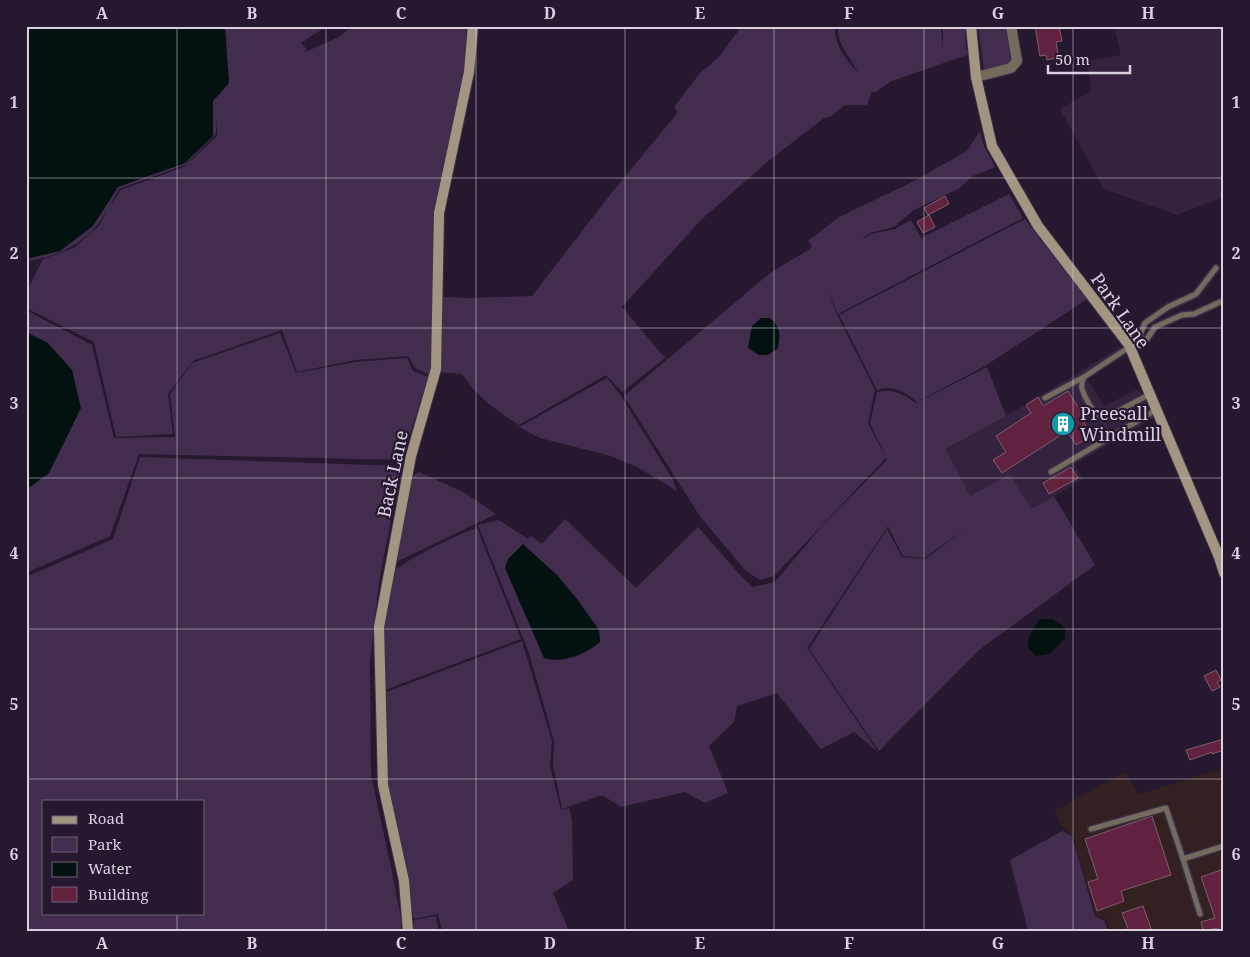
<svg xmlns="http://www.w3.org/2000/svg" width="1250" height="957" font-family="'Noto Serif',serif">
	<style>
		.commercial { fill: #332021 }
		.built { fill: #34223e }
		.green { fill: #422d4e; fill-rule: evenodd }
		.water { fill: #041111 }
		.building { fill: #61223f; stroke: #7f5e6a }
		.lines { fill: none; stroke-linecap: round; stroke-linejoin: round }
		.lane-casing { stroke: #3f3248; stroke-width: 8 }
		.street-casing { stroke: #3f3248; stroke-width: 12 }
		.secondary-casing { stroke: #3f3248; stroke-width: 12 }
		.lane { stroke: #726b5e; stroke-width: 5 }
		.street { stroke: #726b5e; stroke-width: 10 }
		.secondary { stroke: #a29682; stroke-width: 10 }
		.grid { fill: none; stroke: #d9d0e0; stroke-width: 1; stroke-opacity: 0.55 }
		.labels { text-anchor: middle; stroke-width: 4.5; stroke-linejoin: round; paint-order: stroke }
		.street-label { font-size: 18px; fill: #d9d0e0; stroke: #26182f }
		.poi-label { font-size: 18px; fill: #d9d0e0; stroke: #26182f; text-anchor: start }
		.neatline { fill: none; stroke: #d9d0e0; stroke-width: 2 }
		.grid-label { font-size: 16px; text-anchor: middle; font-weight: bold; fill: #d9d0e0 }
	</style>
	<rect width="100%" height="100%" fill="#26182f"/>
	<path class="commercial" d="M1224,768V931H1110L1107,920L1096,915L1073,836L1063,828L1054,811L1125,772L1139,794Z"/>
	<path class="built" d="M1114,26H1224V197L1177,215L1104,189L1060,109L1091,91L1087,61L1121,55Z
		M1119,346L1121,358L1087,379L1105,406L1138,389L1155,417L1075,464L1082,480L1033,508L1022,494L1010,474L970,497L946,449L1006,416L1113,352Z"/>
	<path class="green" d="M26,26H327L301,43L307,50L303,53L339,37L353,26H469L467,57L446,167L433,223L434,352L430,375L415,368L408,356L355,360L297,372L282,330L193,361L168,394L173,434L116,437L94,342L26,308V292L43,259L74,248L99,226L107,211C104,214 101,220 98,224C81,246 53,258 26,261ZM217,116V136L184,167L121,190L109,207L119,189L185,165L216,134Z
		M742,26H835C833,43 847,61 858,73C852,59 836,44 838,26H941L943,50V26H965L966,50H968L967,55L892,81L874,93L872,91L867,105H845L830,117L824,118L767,162L700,221L622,307L665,358L622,392L606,375L519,425C497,411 476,396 462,374L439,372L443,297L469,298L532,296L613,191L675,116L678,112L674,107L700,73L718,58Z
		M978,26H1006L1012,61L1005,65L984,70Z
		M980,131L984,146L995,167L973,176L958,189L914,210L894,227L870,233L860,241L871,234L895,229L911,220L921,238L1009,194L1023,218L838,314L825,284L840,321L875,390L868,423L886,458L774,576L760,580L746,571L701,518L624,396L770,273L810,249L812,246L808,241L839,217L910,183L967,151Z
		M1025,219L1087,299L985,366L917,402C904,391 895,385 877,390L839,315Z
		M26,310L92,345L114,438L175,437L170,394L192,363L280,333L296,373L355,362L407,358L413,371L428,377L402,460L139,454L110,536L26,573Z
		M987,367L1006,416L946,449L970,496L1010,474L1022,494L1033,508L1054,496L1095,565L979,650L879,751L809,649L887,529L902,557L925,559L969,527L924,558L903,556L888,526L807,648L878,752L854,732L821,749L777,693L737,706L734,722L709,746L728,793L705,803L685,792L621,807L602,795L562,809L553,765L554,741L529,653L478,525L498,520L528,539L531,536L542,544L565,519L636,588L698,527L741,576L753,587L775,582L821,527L887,460L870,423L877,392C893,388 903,394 916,403Z
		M607,378L621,396L673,480L677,491L639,468L611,456L540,438L519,427Z
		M140,457L401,466L379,582L370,661L371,775L391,867L401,918V931H26V577L113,539ZM44,801H204V913H44Z
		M419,472L465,493L496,514L394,563L411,477Z
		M477,528L521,639L385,690L381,636L390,575C402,561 458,534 477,528Z
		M522,641L552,741L550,767L561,810L569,808L572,820L573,880L553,893L569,931H442L438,914L414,919L386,775L383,693Z
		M1062,831L1072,836L1095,916L1105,921L1108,931H1028L1010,860Z
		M436,916L439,931H414V920Z"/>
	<path class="water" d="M26,26H225L229,83L213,101V136L185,163L118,187L93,226L60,251L26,259Z
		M761,318H770C781,327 780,334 778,348L768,355H759L748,348L752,326Z
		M26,332L48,343L72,370L81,408L49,473L26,490Z
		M523,544L558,576L577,599L599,630L600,642C586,654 563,664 544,658L505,568L508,559Z
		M1040,619H1052L1065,627V638L1050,654L1036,656L1028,648C1028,635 1032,629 1040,619Z"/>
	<path class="building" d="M1035,26H1059L1062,41L1056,42L1058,53L1055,54L1056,58L1047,60L1046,55L1040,56Z
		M945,196L949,204L928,215L924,208Z
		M929,215L935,227L923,233L917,222Z
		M1068,391L1087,421L1084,423L1092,435L1076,445L1067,431L1002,473L993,460L1006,452L996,436L1031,413L1026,405L1038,397L1043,406Z
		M1071,467L1078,478L1049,494L1043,483Z
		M1216,670L1221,680L1217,682L1220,687L1212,691L1204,676Z
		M1224,739V750L1212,754V752L1190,760L1186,750Z
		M1152,816L1171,875L1121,891L1124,901L1097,911L1088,882L1098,879L1085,839Z
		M1224,869V931H1219L1218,928L1203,931L1201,922L1215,918L1201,877Z
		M1143,906L1152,931H1129L1122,913Z"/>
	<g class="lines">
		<g class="lane-casing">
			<path id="lane" d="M1137,342L1147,339L1155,327L1182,315L1194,314L1220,302
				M1150,394L1115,413L1101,418C1093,413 1085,398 1082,389C1081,385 1082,381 1084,377L1137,342L1145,323L1168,307L1196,294L1216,268
				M1045,398L1084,377
				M1051,472L1156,410
				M1091,829L1166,808L1183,859
				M1200,914L1183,859L1224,846"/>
		</g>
		<g class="street-casing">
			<path id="street" d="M976,77L1011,68L1017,61L1011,26"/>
		</g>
		<g class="secondary-casing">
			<path id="secondary" d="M971,26L976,77L992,146L1038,226L1129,345L1219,557L1224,573
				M408,931L404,881L383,785L379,627L411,456L436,369L439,213L469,72L473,26"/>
		</g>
		<use href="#lane" class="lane"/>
		<use href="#street" class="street"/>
		<use href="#secondary" class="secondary"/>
	</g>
	<path class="grid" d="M177,26V801M326,26V931M476,26V931M625,26V931M774,26V931M924,26V931M1073,26V931M26,178H1224M26,328H1224M26,478H1224M26,629H1224M26,779H1224M177,913V931"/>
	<defs>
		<g id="building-disc" transform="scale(1.25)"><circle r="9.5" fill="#0f9aa8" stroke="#26182f"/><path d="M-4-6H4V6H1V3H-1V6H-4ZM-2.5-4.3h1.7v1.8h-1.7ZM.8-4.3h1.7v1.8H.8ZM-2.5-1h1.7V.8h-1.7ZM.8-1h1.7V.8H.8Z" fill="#fff"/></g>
	</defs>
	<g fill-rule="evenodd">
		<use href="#building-disc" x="1063" y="424"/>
	</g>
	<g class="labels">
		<g class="street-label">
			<text transform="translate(1120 311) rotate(55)" y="6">Park Lane</text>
			<text transform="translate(393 474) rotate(-78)" y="6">Back Lane</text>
		</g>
		<g class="poi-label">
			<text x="1080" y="420">Preesall<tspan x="1080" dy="21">Windmill</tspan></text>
		</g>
	</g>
	<rect width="1250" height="957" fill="none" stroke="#26182f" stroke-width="55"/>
	<rect x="42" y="800" width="162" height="115" fill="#26182f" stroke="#6e6276"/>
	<rect x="52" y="816" width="25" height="8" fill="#a29682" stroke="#6e6276"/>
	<text x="88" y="824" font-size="15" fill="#d9d0e0">Road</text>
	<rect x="52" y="837" width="25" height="15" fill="#422d4e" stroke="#6e6276"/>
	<text x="88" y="850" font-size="15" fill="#d9d0e0">Park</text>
	<rect x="52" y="862" width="25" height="15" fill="#041111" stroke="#6e6276"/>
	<text x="88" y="874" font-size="15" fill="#d9d0e0">Water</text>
	<rect x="52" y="887" width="25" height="15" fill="#61223f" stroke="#6e6276"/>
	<text x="88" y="900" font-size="15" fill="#d9d0e0">Building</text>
	<path d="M1048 65v8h82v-8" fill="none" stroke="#d9d0e0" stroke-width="2.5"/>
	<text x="1055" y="65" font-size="15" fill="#d9d0e0" stroke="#26182f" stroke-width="4" paint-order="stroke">50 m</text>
	<rect x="28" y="28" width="1194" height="902" class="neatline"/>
	<g class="grid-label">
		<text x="102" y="19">A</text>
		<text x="252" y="19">B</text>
		<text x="401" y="19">C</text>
		<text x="550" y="19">D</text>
		<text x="700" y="19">E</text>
		<text x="849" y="19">F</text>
		<text x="998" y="19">G</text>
		<text x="1148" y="19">H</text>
		<text x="14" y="108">1</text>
		<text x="1236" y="108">1</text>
		<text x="14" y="259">2</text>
		<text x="1236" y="259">2</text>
		<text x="14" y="409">3</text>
		<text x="1236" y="409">3</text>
		<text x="14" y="559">4</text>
		<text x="1236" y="559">4</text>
		<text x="14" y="710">5</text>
		<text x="1236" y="710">5</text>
		<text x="14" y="860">6</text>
		<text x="1236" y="860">6</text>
		<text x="102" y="949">A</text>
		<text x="252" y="949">B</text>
		<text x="401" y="949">C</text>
		<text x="550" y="949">D</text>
		<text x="700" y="949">E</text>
		<text x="849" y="949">F</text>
		<text x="998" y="949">G</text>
		<text x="1148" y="949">H</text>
	</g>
</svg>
